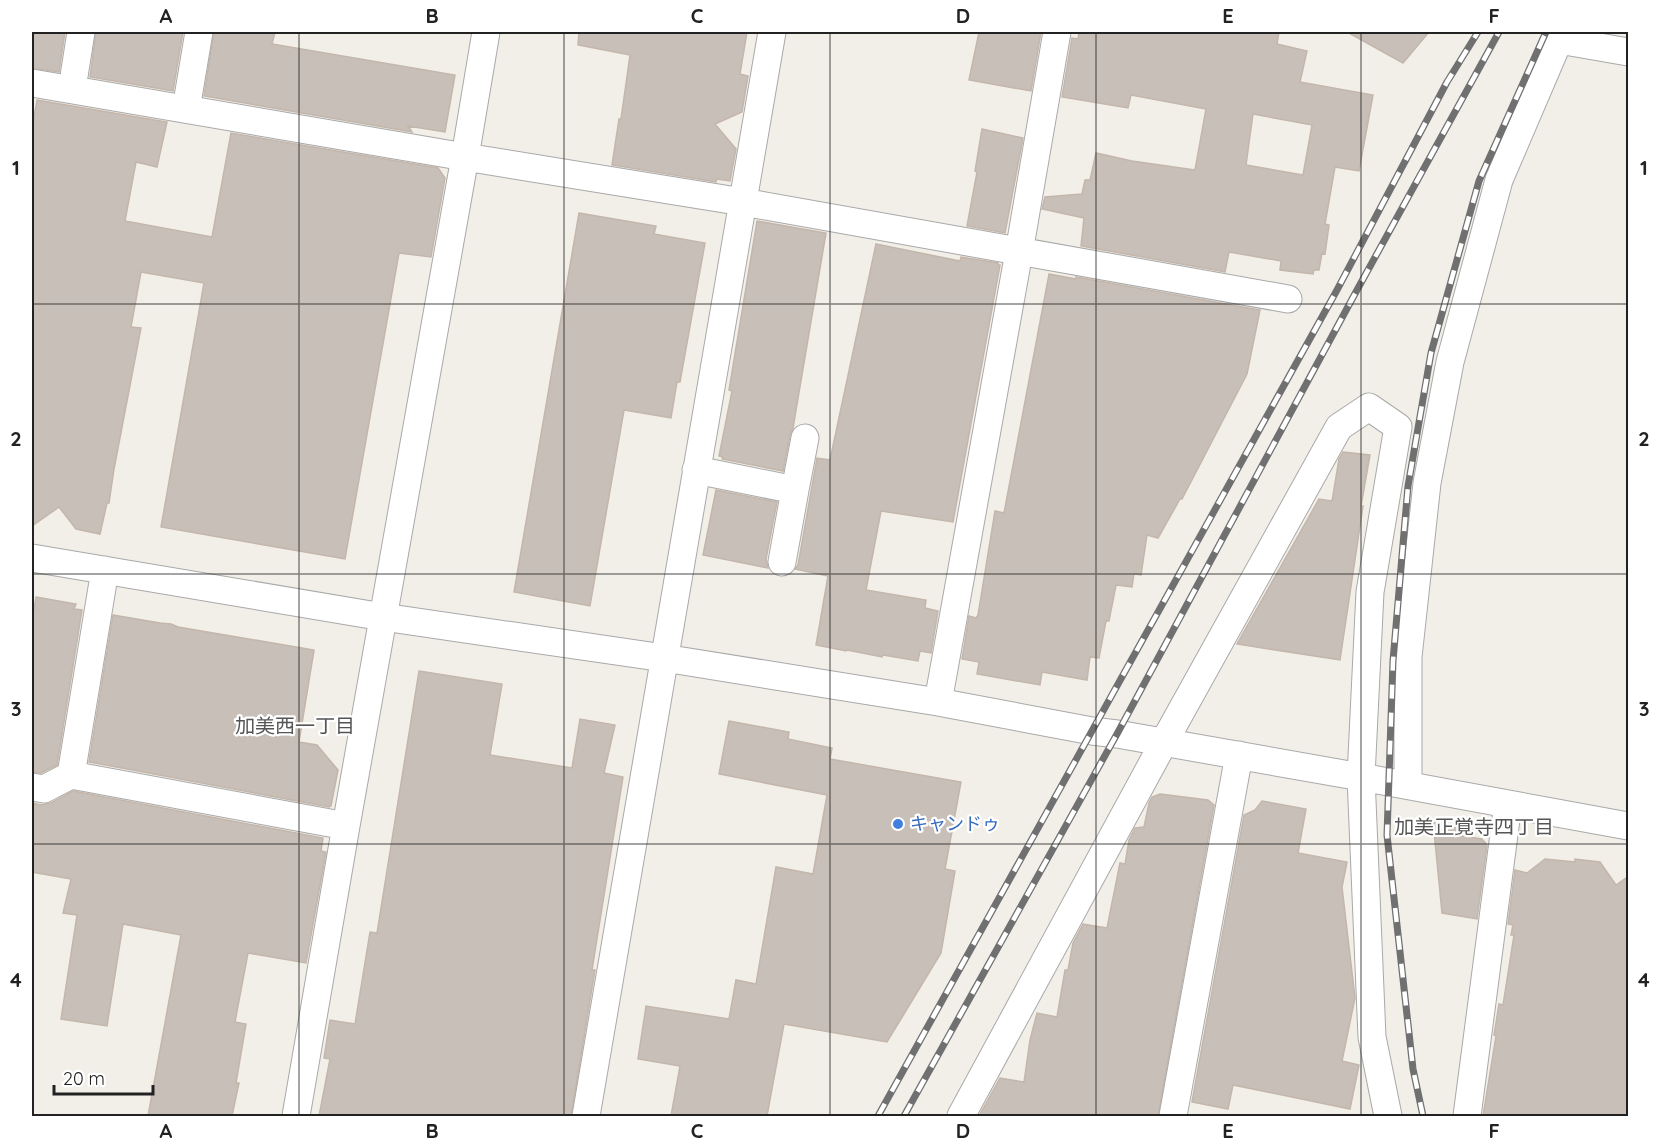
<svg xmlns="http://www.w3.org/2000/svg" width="1660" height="1148" font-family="Quicksand,'Noto Sans JP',sans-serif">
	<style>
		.building { fill: #c7bfb8; stroke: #c4b6ab; stroke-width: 1.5; fill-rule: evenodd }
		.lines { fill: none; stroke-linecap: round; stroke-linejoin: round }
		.street-casing { stroke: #a9a9a9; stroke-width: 29 }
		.street { stroke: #fff; stroke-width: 27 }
		.rail-casing { stroke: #707070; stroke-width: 7 }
		.rail { stroke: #fff; stroke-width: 4.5; stroke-dasharray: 14; stroke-linecap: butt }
		.grid { fill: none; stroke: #222; stroke-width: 1.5; stroke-opacity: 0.55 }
		.shop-dot { fill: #3f7fe0; stroke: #fff; stroke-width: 2 }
		.labels { text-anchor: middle; stroke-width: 4.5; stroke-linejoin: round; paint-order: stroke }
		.shop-label { font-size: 18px; fill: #366cbe; stroke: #fff; text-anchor: start }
		.neighbourhood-label { font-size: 20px; fill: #555; stroke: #fff }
		.neatline { fill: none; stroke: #222; stroke-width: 2 }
		.grid-label { font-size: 20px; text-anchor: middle; font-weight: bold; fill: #222 }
	</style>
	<rect width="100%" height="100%" fill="#f2efe9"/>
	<path class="building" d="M32,32H65L59,72L32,68Z
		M96,32H183L173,91L90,77Z
		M214,32H275L272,44L455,75L445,132L408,126L412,132L204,96Z
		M579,32H747L740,74L748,76L742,112L715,124L736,149L730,181L717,179L716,182L612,165L619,119H621L630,55L578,45Z
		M979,32H1041L1031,91L969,80Z
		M1079,32H1279L1277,44L1307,51L1300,82L1373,95L1359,171L1335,167L1325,224L1329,225L1325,254L1322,253L1319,270H1314L1313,274L1280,270L1281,261L1229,252L1225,272L1081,246L1084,218L1042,209L1045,197L1082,194L1085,180H1090L1096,153L1132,161L1195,170L1206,109L1131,95L1128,108L1062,97L1072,38L1078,39ZM1253,114L1312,125L1303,175L1246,165Z
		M1347,32H1429L1403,63Z
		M37,100L167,122L157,167L136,162L125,221L212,237L231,133L438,168L445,178L431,257L399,253L345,559L161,527L204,283L141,272L131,327L141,328L114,469L109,503H107L100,534L76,529L59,507L32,526V128Z
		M982,129L1023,138L1005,233L967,226L977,172L975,171Z
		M579,213L656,226L654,234L705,243L680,382H677L671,418L624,410L590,606L514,592Z
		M757,221L826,233L793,428L790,435L783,471L722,459L723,457L719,456L732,391L729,390Z
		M876,244L960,261L961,257L998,263V265H1000L953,522L881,511L866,590L926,600L925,608L938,611L931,653L920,651L918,661L883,655L882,657L847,650L846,651L816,645L828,576L795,569L798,565L817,458L830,460Z
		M1049,274L1076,279V277L1260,310L1247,374L1182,499H1180L1158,538L1147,535L1141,575L1134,574L1132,587L1116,585L1109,621H1106L1099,658L1090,657L1087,680L1042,672L1040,685L977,674L979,662L962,659L969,616L976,618L978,615L995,511L1004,513Z
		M1343,452L1370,455L1361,506H1363L1340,660L1237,644L1319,499L1332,501L1339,459Z
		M716,490L777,502L766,559L768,568L703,555Z
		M36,597L76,604L74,609L82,610L57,765L41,773L32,772V622Z
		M113,615L160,623L171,624L178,627L314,650L299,742L317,745L338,770L331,806L329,807L89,762Z
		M419,671L502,684L490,755L572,768L580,719L615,725L604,773L623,777L592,970H595L571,1116H319L330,1059L324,1058L330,1020L355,1024L370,932L377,933Z
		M729,721L789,732L788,739L832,748L830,759L961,782L945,869L955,871L941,953L887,1042L784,1024L767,1116H671L680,1066L638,1059L646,1006L729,1019L736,980L756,984L776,867L813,874L827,795L719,774Z
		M73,791L323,838L321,851L326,852L306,963L248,953L235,1022L246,1024L236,1083H239L232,1116H148L181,935L123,924L107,1026L61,1019L77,915L63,913L71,879L32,872V803L41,805L51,803Z
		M1160,794L1208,800L1214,805L1158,1116H979L1000,1078L1024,1082L1030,1040L1037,1013L1057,1017L1065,970H1068L1073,943L1083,924L1107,928L1120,863L1125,864L1129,840L1135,828L1144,827L1149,803L1152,797Z
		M1262,801L1306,809L1298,853L1347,862L1342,887L1355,998L1342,1061L1359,1065L1350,1109L1233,1085L1228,1109L1192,1102L1244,815L1255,810Z
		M1433,821L1463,827L1462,836L1482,839L1487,845L1477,919L1442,913Z
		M1545,859L1575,862V859L1600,862L1616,885L1629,876V1116H1483L1496,1036L1494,1035L1499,1004L1503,1005L1514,935H1511L1513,925L1508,924L1515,870L1527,873Z"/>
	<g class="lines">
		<g class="street-casing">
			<path id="street" d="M32,83L465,157L743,202L1288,299
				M72,89L81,32
				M186,109L199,32
				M696,470L795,490L782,562
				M795,490L805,438
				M32,558L383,617L664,658L938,702L1092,731L1117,734L1361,777L1628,826
				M938,702L1019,252L1057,32
				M71,775L105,570
				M1408,785V657L1427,483L1450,362L1499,180L1559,40L1628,52
				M32,787L44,789L71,775L346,826
				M296,1116L346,826L465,157L486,32
				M586,1116L772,32
				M961,1116L1164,742L1339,427L1369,407L1398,427L1370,592L1361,777L1372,1037L1388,1116
				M1173,1116L1239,755
				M1467,1116L1508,804"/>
		</g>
		<use href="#street" class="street"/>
		<g class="rail-casing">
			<path id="rail" d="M878,1116L1337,290L1447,82L1478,32
				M904,1116L1117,734L1357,290L1499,32
				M1423,1116L1413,1069L1387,835L1393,661L1408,486L1431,353L1479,181L1546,32"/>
		</g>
		<use href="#rail" class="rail"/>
	</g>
	<path class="grid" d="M299,32V1116M564,32V1116M830,32V1116M1096,32V1116M1361,32V1116M32,304H1628M32,574H1628M32,844H1628"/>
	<circle class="shop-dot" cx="898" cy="824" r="6"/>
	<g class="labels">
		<g class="shop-label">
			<text x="910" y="830">キャンドゥ</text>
		</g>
		<g class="neighbourhood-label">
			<text x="295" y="733">加美西一丁目</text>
			<text x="1474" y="834">加美正覚寺四丁目</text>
		</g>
	</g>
	<rect width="1660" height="1148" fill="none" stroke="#ffffff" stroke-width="66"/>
	<path d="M54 1085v9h99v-9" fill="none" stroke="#222222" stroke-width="3"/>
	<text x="63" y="1085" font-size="18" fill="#222222" stroke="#ffffff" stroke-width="4.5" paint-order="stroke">20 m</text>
	<rect x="33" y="33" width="1594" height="1082" class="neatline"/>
	<g class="grid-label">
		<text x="166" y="23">A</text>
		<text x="432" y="23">B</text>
		<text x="697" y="23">C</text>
		<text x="963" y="23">D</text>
		<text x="1228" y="23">E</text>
		<text x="1494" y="23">F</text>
		<text x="16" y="175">1</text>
		<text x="1644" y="175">1</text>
		<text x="16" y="446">2</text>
		<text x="1644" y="446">2</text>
		<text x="16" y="716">3</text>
		<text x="1644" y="716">3</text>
		<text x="16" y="987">4</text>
		<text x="1644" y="987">4</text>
		<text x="166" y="1138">A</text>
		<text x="432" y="1138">B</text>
		<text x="697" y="1138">C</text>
		<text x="963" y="1138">D</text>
		<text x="1228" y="1138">E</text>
		<text x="1494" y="1138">F</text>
	</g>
</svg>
